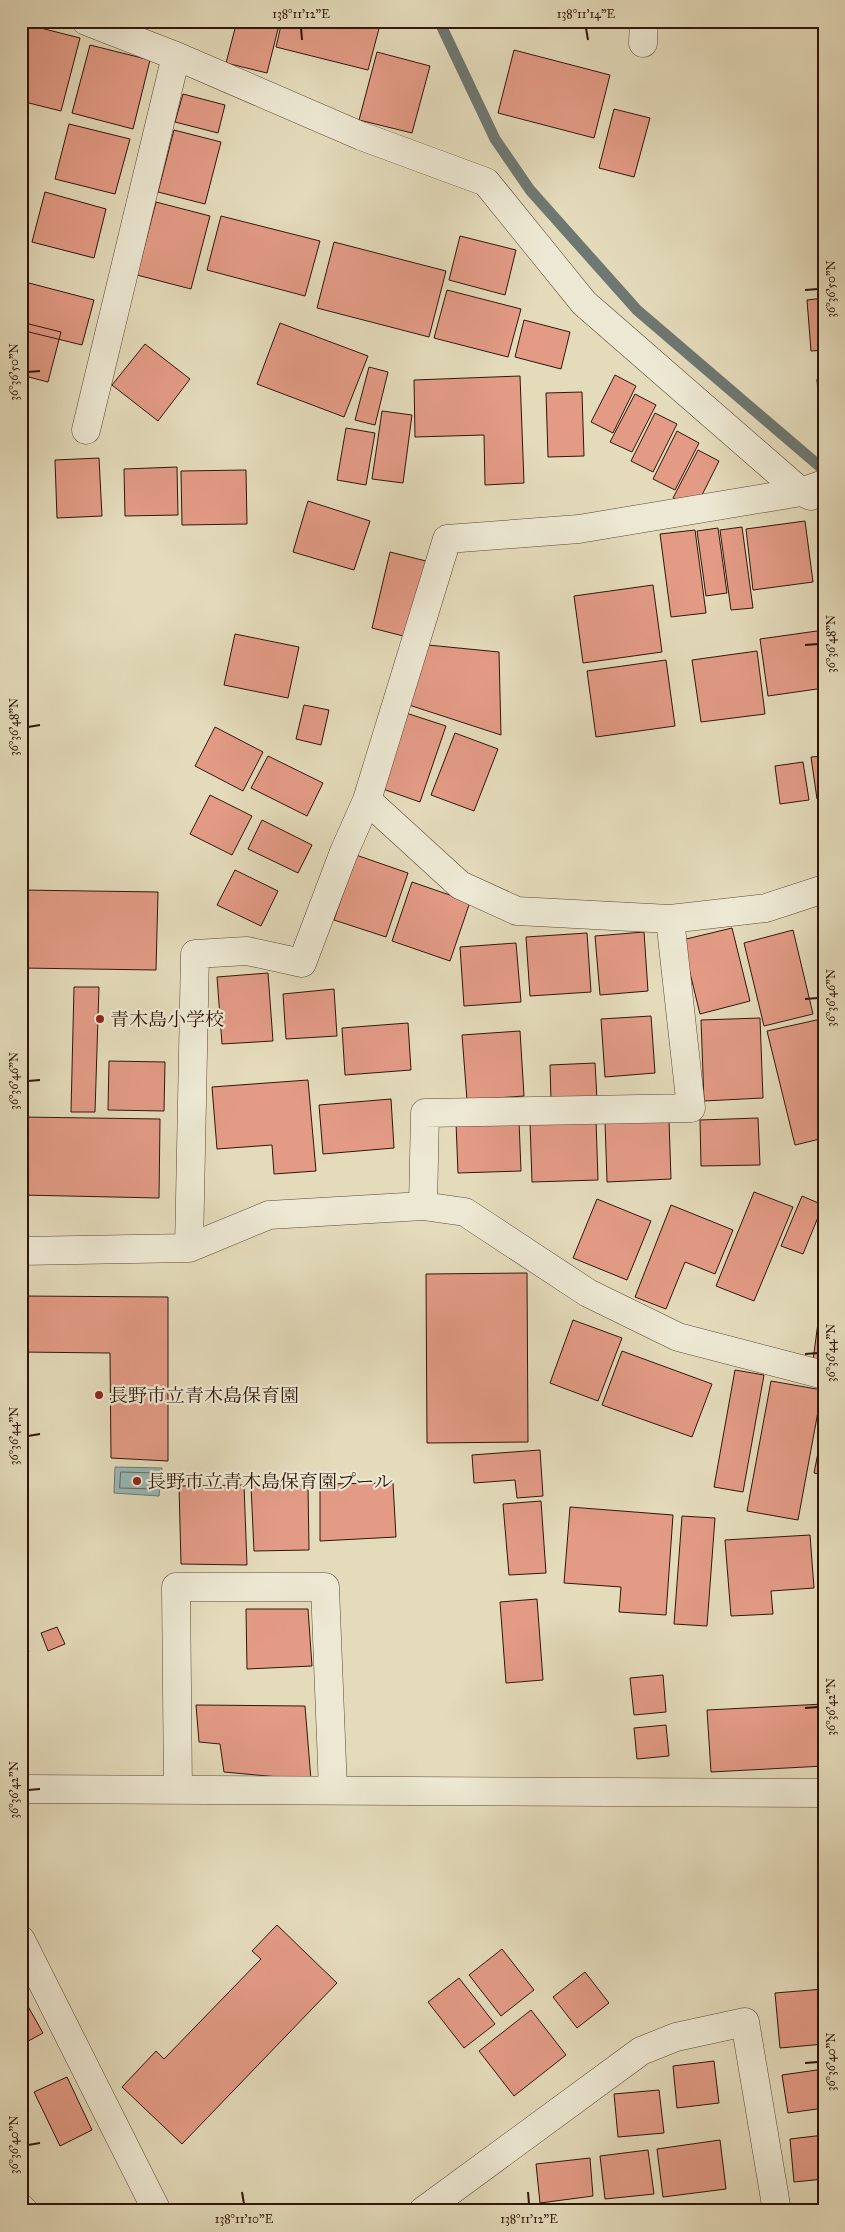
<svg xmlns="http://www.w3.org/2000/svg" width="845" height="2232" font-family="'IM FELL Great Primer','Noto Serif JP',serif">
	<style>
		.water { fill: #97b9b7; stroke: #6e7872 }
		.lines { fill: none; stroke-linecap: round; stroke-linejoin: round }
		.shore { stroke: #646860; stroke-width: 1 }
		.stream { stroke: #6e7872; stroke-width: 11 }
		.building { fill: #e39b86; stroke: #30160a }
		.street-casing { stroke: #5d4736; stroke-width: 29 }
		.street { stroke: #ede8d3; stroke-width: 28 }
		.ticks { fill: none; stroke: #30160a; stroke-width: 2 }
		.poi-dot { fill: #8f2418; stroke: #ede8d3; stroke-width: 2 }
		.labels { text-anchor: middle; stroke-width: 4.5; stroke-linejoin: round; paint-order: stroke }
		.poi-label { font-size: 19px; fill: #30160a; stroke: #ede8d3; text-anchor: start }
		.neatline { fill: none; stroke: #30160a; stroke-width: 2 }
		.ticks-label { font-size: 12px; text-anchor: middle; fill: #30160a }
	</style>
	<rect width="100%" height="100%" fill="#e4dbbb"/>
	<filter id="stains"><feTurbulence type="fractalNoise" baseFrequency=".004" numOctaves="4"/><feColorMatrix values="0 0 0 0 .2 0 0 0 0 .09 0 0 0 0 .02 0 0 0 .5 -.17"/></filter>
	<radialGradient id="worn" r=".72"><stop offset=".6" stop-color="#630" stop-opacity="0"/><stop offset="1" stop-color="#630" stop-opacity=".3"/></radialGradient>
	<path class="water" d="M115,1467L162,1468L159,1496L114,1493Z"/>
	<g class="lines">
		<path class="shore" d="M121,1472L155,1473V1489L120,1488Z"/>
		<path class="stream" d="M439,21L495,139L530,190L637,310L824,470"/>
	</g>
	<path class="building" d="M237,21H280L267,73L226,63Z
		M282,21H381L368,70L276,47Z
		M21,23L80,38L61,111L21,101Z
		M90,45L150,60L133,129L72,113Z
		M514,50L610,75L594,138L498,113Z
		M377,52L430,66L412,133L359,120Z
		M183,94L225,105L218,133L175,122Z
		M614,109L650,118L634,177L599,168Z
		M69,124L130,139L115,194L55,179Z
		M174,130L221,142L205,204L158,192Z
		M45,192L106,209L94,258L32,242Z
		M156,202L210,216L191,289L137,275Z
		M221,216L320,241L305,296L207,270Z
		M460,236L516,250L505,295L449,280Z
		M334,242L446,271L429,337L317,308Z
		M25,282L94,300L82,345L21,330V298Z
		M447,290L521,309L508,357L434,338Z
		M824,298V350L811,351L807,300Z
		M524,320L570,332L561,369L515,357Z
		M21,322L61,332L48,382L21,375Z
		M280,323L368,356L344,417L257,384Z
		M145,344L190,379L158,421L112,385Z
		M369,367L388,372L375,425L355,420Z
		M615,375L636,386L613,433L591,422Z
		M520,376L524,483L485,485L484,435L415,437L414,380Z
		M824,378V433L821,434L817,379Z
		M582,392L584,456L548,457L546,393Z
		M635,394L656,405L632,452L610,442Z
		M382,411L412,415L403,483L372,479Z
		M655,413L677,424L653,472L631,461Z
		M346,428L375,433L366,485L337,480Z
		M677,431L699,443L675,490L653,479Z
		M698,450L719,461L695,509L673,498Z
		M99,458L102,516L57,518L55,460Z
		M177,467L178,515L125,516L124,469Z
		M246,470L247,524L182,525L181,471Z
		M308,501L370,521L354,570L293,552Z
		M805,521L813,582L753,590L746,529Z
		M742,527L753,608L731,610L720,530Z
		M718,528L727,593L706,596L697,531Z
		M695,530L706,613L671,617L660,534Z
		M390,552L430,562L411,638L372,628Z
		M653,585L662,652L583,663L574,596Z
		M824,630V688L768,696L760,639Z
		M235,634L299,647L288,698L224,685Z
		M428,645L499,652L501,735L409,705Z
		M757,651L765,714L701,722L692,660Z
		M666,660L675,726L596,737L587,671Z
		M304,705L329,710L321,745L296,739Z
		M406,713L446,726L420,802L380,788Z
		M215,727L263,752L243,791L195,766Z
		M455,733L498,749L474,811L431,795Z
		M268,756L323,783L307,816L251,788Z
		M824,756V798L817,799L811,757Z
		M803,762L809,800L780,804L775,766Z
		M210,795L252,816L232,855L190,834Z
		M262,820L312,845L298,873L248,849Z
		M356,855L408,873L386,937L334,920Z
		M235,870L278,891L261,926L217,905Z
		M412,882L470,902L450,961L392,941Z
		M21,890L158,892L156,970L21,968Z
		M732,928L750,1001L700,1014L682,940Z
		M793,930L813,1014L764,1026L744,943Z
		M644,932L648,991L600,995L595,936Z
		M587,933L591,992L530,996L526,937Z
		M516,943L521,1002L464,1006L460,947Z
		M268,973L273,1041L222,1044L217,977Z
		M74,987H99L95,1112H71Z
		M334,989L337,1036L286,1039L283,994Z
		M651,1016L655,1073L605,1077L601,1019Z
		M760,1018L763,1098L704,1101L701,1020Z
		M821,1019L824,1031V1138L795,1145L767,1031Z
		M408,1023L411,1070L345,1075L342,1028Z
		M520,1031L524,1096L467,1100L462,1035Z
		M109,1061L165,1062L164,1111L108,1110Z
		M595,1063L597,1099L551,1101L550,1065Z
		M308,1080L316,1171L274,1174L272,1145L217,1149L212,1087Z
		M391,1099L394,1148L323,1154L319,1105Z
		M21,1117L160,1119L159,1198L21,1195Z
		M758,1118L760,1165L701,1166L700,1120Z
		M596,1120L598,1180L532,1182L530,1123Z
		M669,1120L671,1179L607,1182L605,1122Z
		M519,1121L521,1171L458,1173L456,1123Z
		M754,1192L793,1207L754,1301L716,1286Z
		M802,1196L823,1205L803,1254L781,1246Z
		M597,1199L651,1221L627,1280L573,1258Z
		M671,1205L733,1230L715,1274L685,1262L666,1309L635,1297Z
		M527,1273L528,1442L427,1443L426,1274Z
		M21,1296L168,1297V1461L111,1458L110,1353L21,1352Z
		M820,1308L824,1309V1361L813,1360Z
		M573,1320L622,1338L598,1401L550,1383Z
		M622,1351L712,1384L692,1437L602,1405Z
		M735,1370L764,1375L743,1492L714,1487Z
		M771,1381L822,1390L798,1520L747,1511Z
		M824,1422V1475L814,1473Z
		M540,1450L543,1496L517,1498L515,1480L474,1483L472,1455Z
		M393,1483L396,1537L320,1541V1484Z
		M244,1485L247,1565L181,1564L179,1486Z
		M251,1486H308L309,1550L254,1551Z
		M541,1501L546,1573L509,1575L503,1504Z
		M570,1507L673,1515L666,1615L619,1612L621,1587L564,1583Z
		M682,1516L715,1518L707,1626L674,1624Z
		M810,1535L814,1588L771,1591L773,1614L731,1616L725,1540Z
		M537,1599L543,1680L506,1683L500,1602Z
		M246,1609H308L312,1666L247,1669Z
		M57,1627L65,1644L48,1651L41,1633Z
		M21,1639L29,1652L21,1656Z
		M663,1675L666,1712L634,1715L630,1678Z
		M824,1704V1766L711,1772L707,1710Z
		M196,1705L305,1706L311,1780L224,1772L220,1744L199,1742Z
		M666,1725L669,1756L637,1759L634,1728Z
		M277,1925L337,1983L182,2144L122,2087L156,2051L164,2059L261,1959L252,1951Z
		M502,1949L534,1990L501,2016L469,1975Z
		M585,1972L609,2003L577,2028L553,1997Z
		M459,1978L495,2024L464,2048L428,2002Z
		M824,1989V2044L780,2048L775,1993Z
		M21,1994L43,2033L21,2045Z
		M531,2010L566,2055L514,2096L479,2051Z
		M714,2061L719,2103L677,2108L673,2066Z
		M824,2069V2108L788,2113L782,2075Z
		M67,2077L92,2130L60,2146L34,2092Z
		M659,2090L664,2133L618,2137L614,2094Z
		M824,2135V2179L794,2182L790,2139Z
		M720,2140L726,2189L663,2197L657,2149Z
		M648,2150L654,2194L605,2199L600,2156Z
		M590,2158L593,2196L540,2203L536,2164Z"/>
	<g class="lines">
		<g class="street-casing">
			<path id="street" d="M86,21L176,56L361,136L486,182L584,303L801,492L811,496
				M643,43L644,21
				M86,430L176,56
				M367,800L460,885L517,911L670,919L766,908L824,889
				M423,1206L425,1113L691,1108L670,919
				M189,1248L269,1215L423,1206L465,1212L588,1293L678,1337L824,1375
				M21,1251L189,1248L195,954L247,951L302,963L344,852L367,800L447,539L579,529L801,492L824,484
				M21,1789L824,1793
				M178,1790L176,1587H325L333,1790
				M21,1940L157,2211
				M21,2208L24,2211
				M423,2211L641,2051L676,2037L745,2022L777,2211"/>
		</g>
		<use href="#street" class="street"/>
	</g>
	<path class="ticks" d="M301,28L302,40M586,28L588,40M805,290L818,289M28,372L40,371M805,645L818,644M28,727L40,725M805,999L818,998M28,1081L40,1080M805,1354L818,1353M28,1436L40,1434M805,1708L818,1707M28,1790L40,1789M805,2063L818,2062M28,2145L40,2143M242,2192L244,2204M528,2192L529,2204"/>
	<g class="poi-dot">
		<circle cx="100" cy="1019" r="5"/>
		<circle cx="99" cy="1395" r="5"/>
		<circle cx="137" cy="1481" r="5"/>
	</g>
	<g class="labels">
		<g class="poi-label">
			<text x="110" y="1026">青木島小学校</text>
			<text x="109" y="1402">長野市立青木島保育園</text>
			<text x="147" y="1488">長野市立青木島保育園プール</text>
		</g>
	</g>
	<rect width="845" height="2232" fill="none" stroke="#e4dbbb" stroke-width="55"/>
	<rect x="28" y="28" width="790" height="2176" class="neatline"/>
	<g class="ticks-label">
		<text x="301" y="18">138°11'12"E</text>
		<text x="586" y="18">138°11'14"E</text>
		<text transform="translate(831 289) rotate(-90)" y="4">36°36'50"N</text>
		<text transform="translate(14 372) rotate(-90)" y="4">36°36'50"N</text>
		<text transform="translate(831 644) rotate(-90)" y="4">36°36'48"N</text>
		<text transform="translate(14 727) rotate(-90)" y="4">36°36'48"N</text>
		<text transform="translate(831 998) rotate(-90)" y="4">36°36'46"N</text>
		<text transform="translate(14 1081) rotate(-90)" y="4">36°36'46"N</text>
		<text transform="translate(831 1353) rotate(-90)" y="4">36°36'44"N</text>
		<text transform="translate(14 1436) rotate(-90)" y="4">36°36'44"N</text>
		<text transform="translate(831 1707) rotate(-90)" y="4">36°36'42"N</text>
		<text transform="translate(14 1790) rotate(-90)" y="4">36°36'42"N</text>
		<text transform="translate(831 2062) rotate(-90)" y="4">36°36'40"N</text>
		<text transform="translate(14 2145) rotate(-90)" y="4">36°36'40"N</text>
		<text x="244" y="2223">138°11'10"E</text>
		<text x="529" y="2223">138°11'12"E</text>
	</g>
	<rect width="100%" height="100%" filter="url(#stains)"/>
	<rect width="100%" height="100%" fill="url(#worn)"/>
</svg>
